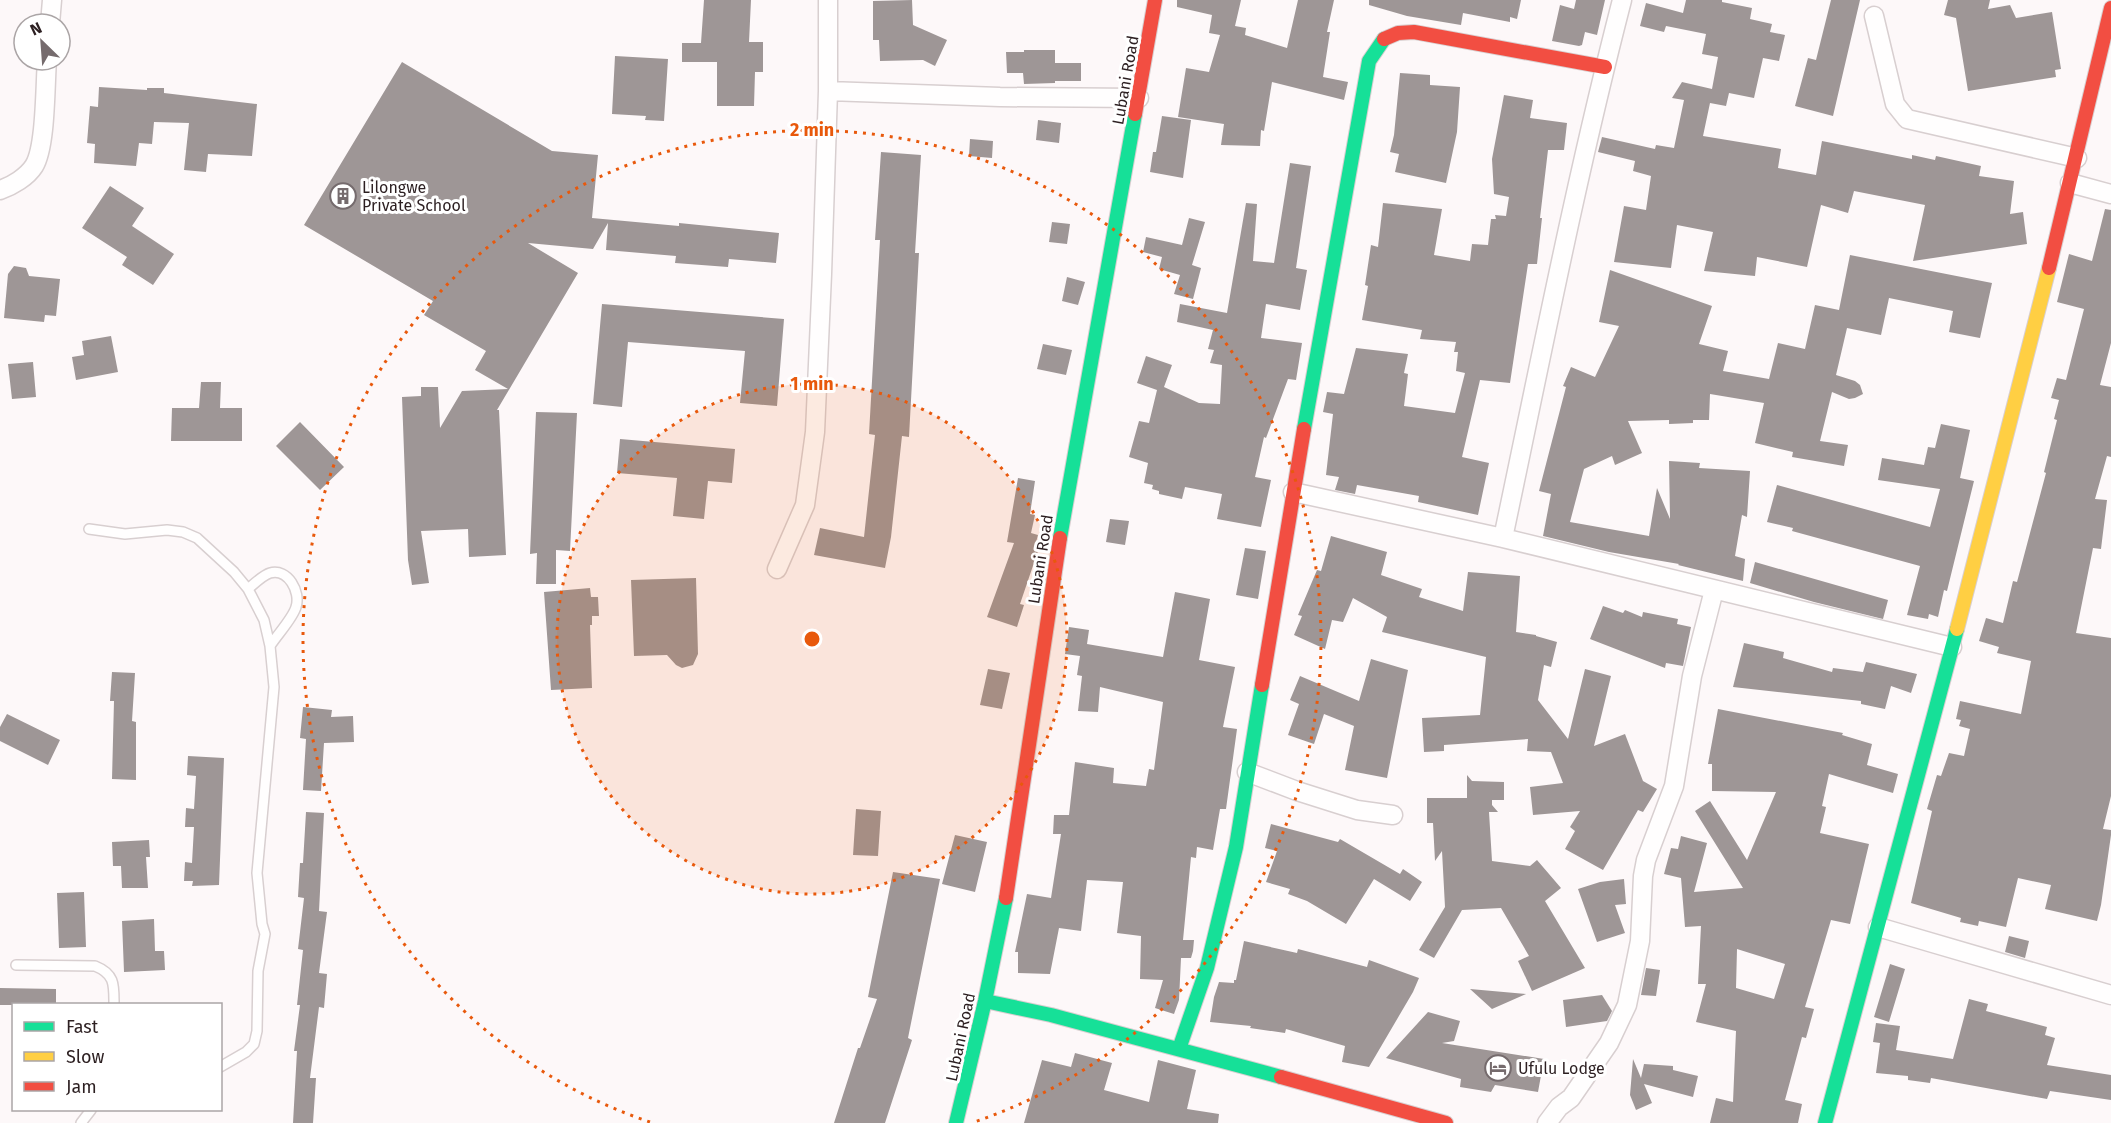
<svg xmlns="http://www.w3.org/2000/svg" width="2111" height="1123" font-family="'Fira Sans',sans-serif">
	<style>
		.building { fill: #9e9696; fill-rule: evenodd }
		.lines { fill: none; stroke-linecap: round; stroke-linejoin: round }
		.lane-casing { stroke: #d8cfd0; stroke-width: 12 }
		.street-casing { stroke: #d8cfd0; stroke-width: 21 }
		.fast-casing { stroke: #d8cfd0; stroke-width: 16 }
		.slow-casing { stroke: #d8cfd0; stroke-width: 16 }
		.jam-casing { stroke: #d8cfd0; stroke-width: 16 }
		.lane { stroke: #fffefe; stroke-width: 9 }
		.street { stroke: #fffefe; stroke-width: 18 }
		.fast { stroke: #16e098; stroke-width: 14 }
		.slow { stroke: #ffcf43; stroke-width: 14 }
		.jam { stroke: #f24e42; stroke-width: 14 }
		.ring { fill: none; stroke: #e8590c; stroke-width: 3; stroke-dasharray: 3 6 }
		.labels { text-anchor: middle; stroke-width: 6; stroke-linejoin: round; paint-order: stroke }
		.street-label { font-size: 16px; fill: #2c1f21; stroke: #fff }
		.poi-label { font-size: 16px; fill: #2c1f21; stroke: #fff; text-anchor: start }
		.centre { fill: #e8590c; stroke: #fff; stroke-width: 3 }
		.ring-label { font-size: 18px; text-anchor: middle; font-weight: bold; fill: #e8590c; stroke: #fff; stroke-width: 6; stroke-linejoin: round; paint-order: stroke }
	</style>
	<rect width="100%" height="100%" fill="#fdf8f9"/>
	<path class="building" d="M704,0H751L749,42H763V72H755L754,106H717V62H682V43H701Z
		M912,0L913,25L947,40L935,66L923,60L880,61L879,40H873V1Z
		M1177,0H1241L1235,26L1246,28L1245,35L1287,48L1298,0H1334L1327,32H1330L1323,77L1348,82L1344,100L1272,82L1264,131L1261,130L1260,146L1221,145L1224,124L1178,117L1186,68L1209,72L1220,35L1209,33L1212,15L1177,7Z
		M1369,0H1521L1517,19L1510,17V22L1463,13L1461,25L1407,16L1369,5Z
		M1576,0H1605L1597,35L1585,32L1582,45L1579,46L1552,41L1560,5L1574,9Z
		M1686,0H1722V2L1752,8L1750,19L1772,24L1770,32L1785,35L1779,61L1763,58L1754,98L1729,93L1726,106L1710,103L1703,136L1781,149L1778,168L1816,175L1822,141L1912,159V155L1935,160L1936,156L1981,166L1979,176L2014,181L2010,214L2023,212L2027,244L1913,261L1925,205L1854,191L1848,213L1821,205L1807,267L1757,257L1755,276L1704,271L1713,232L1677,225L1671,268L1614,262L1624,206L1646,210L1651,176L1633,171L1635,161L1598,152L1602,137L1655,149L1656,145L1674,148L1684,100L1672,98L1682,82L1712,89L1718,57L1702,54L1706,34L1666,26L1664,32L1640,26L1646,3L1683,13Z
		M1831,0H1860L1833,116L1795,106L1808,58L1816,60Z
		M1948,0H1990L1988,9L2010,5L2016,18L2052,12L2061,69L2055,70L2056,77L1968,91L1956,18L1944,15Z
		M1024,50H1055V63H1081V81H1055V83L1024,84L1023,73H1007L1006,52H1024Z
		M615,56L668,59L664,121L645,120L646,116L612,114Z
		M402,62L552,151L598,155L592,218L679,226V223L779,233L776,263L729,259L728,267L675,263L676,256L606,250L608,223L593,249L528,243L578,273L497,410H499L506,555L469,557L468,529L421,531L429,583L412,585L408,560L402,397L421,396V387H438L440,428L462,391L508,389L475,370L486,351L424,315L433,301L304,225Z
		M1400,73L1430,75V85L1460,87L1457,132L1446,183L1395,172L1399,154L1390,152L1394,135Z
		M99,87L147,90V88H164V93L257,104L252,156L208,154L206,172L184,170L189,123L154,122L152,144L139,143L136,166L94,163L95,144L87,143L90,106L98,107Z
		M1504,95L1533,100L1530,118L1567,123L1564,150H1548L1540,218H1542L1537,264H1528L1510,383L1480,380L1462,457L1489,463L1478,515L1418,502L1419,496L1357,485L1355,494L1335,490L1339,477L1326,475L1333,414L1323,412L1327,392L1344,394L1356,348L1408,354L1404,373L1408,374L1404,406L1455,413L1465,373L1456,371L1458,352H1454L1456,342L1420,339L1422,330L1362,320L1368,286L1365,285L1371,245L1378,247L1383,203L1442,209L1434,255L1470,261L1472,244L1488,245L1491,219H1496L1495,215L1506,216L1509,197L1494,194L1492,159Z
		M1162,116L1191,120L1183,178L1150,172L1153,152H1156Z
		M1038,120L1061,123L1059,143L1036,140Z
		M970,139L993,141L992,158L969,156Z
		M881,152L921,155L915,253H919L909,437L902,436L891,537L885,568L814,555L820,528L864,537L875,435L869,434L880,240H875Z
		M1290,163L1311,166L1296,268L1307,270L1300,310L1266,304L1261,338L1302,343L1296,380L1288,379L1266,438L1264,437L1255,477L1271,480L1261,527L1217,519L1222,494L1185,487L1182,499L1159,494V491L1152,489L1153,485L1144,483L1148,463L1129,457L1139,421L1149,423L1157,390L1137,383L1146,356L1172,365L1164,387L1199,403L1220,404L1222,365L1210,363L1214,350L1208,349L1213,330L1177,322L1180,304L1227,313L1246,203L1257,204L1253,261L1274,263Z
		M110,186L144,208L132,226L174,254L153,285L122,265L127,257L82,228Z
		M2105,209L2111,210V343L2100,385L2111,387V457L2107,456L2095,499L2107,500L2101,549L2093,548L2076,633L2111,638V796L2103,829L2111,830V835L2101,905L2097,921L2045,909L2051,885L2018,878L2006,927L1979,921L1978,926L1960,922L1961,918L1911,903L1932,811L1927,809L1937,775L1941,776L1949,753L1964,756L1970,729L1959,726L1961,720L1956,719L1960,701L2021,714L2031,661L1997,653L1999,647L1979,641L1986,618L2003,623L2013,581L2017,582L2046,473L2044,472L2057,420L2054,419L2059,400L2051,398L2057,378L2066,380L2084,309L2057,302L2069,254L2092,261Z
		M1189,218L1205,222L1192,265L1201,268L1193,299L1174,294L1180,275L1159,269L1162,257L1143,252L1146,237L1182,245Z
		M1052,222L1070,224L1067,244L1049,242Z
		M1850,255L1992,283L1980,338L1949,332L1953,311L1889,298L1881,335L1847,328L1836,375L1855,381L1860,385L1863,394L1855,398L1849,399L1832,392L1820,441L1848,445L1844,466L1792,457L1793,452L1755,443L1764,403L1710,394L1709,420H1693V423L1669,424V420L1628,421L1642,453L1615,465L1612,456L1584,469L1570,522L1649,536L1657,488L1670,519L1669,461L1700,463L1699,468L1750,471L1747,517L1742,515L1735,556L1745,559L1743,581L1678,565L1679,564L1609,552L1543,536L1551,494L1539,491L1566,387L1563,386L1571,367L1595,377L1619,326L1599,322L1610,270L1712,306L1699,344L1728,351L1723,371L1769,379L1778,343L1805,349L1815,305L1839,310Z
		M14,266L26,268L29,276L60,279L56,316L45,315L44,322L4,318L8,274Z
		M1067,277L1085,282L1078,305L1062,301Z
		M602,304L784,319L777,406L740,403L745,351L628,342L622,407L593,404Z
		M111,336L118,372L76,380L72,357L84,355L82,341Z
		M1043,344L1072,350L1066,375L1037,369Z
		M33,362L36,397L12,399L8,364Z
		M201,382H221L220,408H242V441H171L172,408H199Z
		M536,412L577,413L570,551L556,550V584H536L537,553L530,554Z
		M300,422L344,467L320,490L276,446Z
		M1941,424L1970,430L1960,478L1974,481L1947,591L1944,590L1938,617L1929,614L1928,619L1907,615L1920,566L1792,531L1793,528L1767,522L1777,485L1930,527L1940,489L1878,480L1882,458L1924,465L1928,447L1935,448Z
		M620,439L735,449L732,483L708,481L704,519L673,516L677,478L617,473Z
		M1018,478L1035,481L1030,514L1035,515L1031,533L1038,535L1034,550L1038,551L1020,604L1024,605L1017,627L987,617L1014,543L1007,542Z
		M1110,519L1129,521L1125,545L1106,542Z
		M1331,536L1387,552L1381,575L1422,589L1419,597L1463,611L1468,572L1520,576L1516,632L1536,635V636L1557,642L1551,667L1544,665L1538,700L1568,739L1585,669L1611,676L1594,746L1625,734L1643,781L1657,789L1643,812L1638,810L1603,870L1565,849L1575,831L1570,827L1580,811L1533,815L1530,787L1563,783L1551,752L1527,751L1528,739L1444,745V751L1424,752L1422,718L1480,715L1486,657L1382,632L1387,617L1353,598L1343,622L1332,620L1325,649L1294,635L1302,616L1298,615L1317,570L1321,571Z
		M1245,548L1266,551L1258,599L1236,595Z
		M1755,562L1888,600L1883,619L1814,602L1750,583Z
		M696,578L698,654L693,665L682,668L676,665L667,655L634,656L631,580Z
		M590,588L591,597H598L599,616H592V625H590L592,688L551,690L544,592Z
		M1175,592L1210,599L1199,660L1235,667L1223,727L1237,729L1226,809H1220L1213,850L1197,847L1196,858L1191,857L1183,940H1194L1193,951L1191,958H1181L1179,1000L1174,1014L1155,1008L1163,980L1140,979L1141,936L1117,933L1123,882L1087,880L1081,931L1059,928L1050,974L1018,973V952H1015L1027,894L1051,898L1061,834H1053L1054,815H1069L1075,762L1114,768L1113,783L1146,786L1149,769L1154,770L1163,702L1100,687L1098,712L1078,711L1082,676L1077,675L1080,656L1065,654L1069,627L1089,630L1087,644L1163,657Z
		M1603,606L1623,613L1625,610L1642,617L1643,612L1678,619L1677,624L1691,627L1683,666L1666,663L1665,668L1590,639Z
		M1744,643L1784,652L1783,658L1832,672L1833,668L1863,672L1866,662L1917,674L1911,693L1891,686L1885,709L1861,704V701L1733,687Z
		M1371,659L1408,670L1387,778L1345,770L1354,726L1324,714L1314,744L1288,735L1299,704L1290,700L1300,676L1359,701Z
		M988,669L1010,673L1002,709L980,705Z
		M112,672L135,673L132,721L136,722V780L112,779L114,701H110Z
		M303,707L332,710L331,717L353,716L354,742L324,743L321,791L303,790L306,739L300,738Z
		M1718,709L1843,733L1842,735L1872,744L1867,765L1898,774L1893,793L1829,774L1822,806L1826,807L1820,833L1869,844L1850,924L1831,920L1805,1007L1814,1009L1806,1038L1802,1037L1785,1100L1802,1104L1798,1123H1710L1716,1098L1733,1102L1736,1031L1696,1022L1706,984H1698L1701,926L1685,927L1681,878L1664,874L1671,848L1678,849L1681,836L1707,843L1694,892L1743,888L1695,811L1710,801L1747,860L1776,792L1712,791V764H1708ZM1737,949L1785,964L1774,999L1736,988Z
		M7,714L60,740L48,765L0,741V727Z
		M188,756L224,758L219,885L192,886L193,881H184L185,862L192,863L194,827H185L186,808L194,809L196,776L187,775Z
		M1467,775L1472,781L1504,782V800H1492V805L1498,812H1489L1492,861L1530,866L1537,860L1561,888L1545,901L1585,968L1532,991L1518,961L1529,956L1501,908L1462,910L1434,958L1419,950L1445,907L1442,851L1435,861L1433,823H1427V798H1467Z
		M856,809L881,811L878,856L853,855Z
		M306,812L324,813L319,911L327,912L319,973L327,974L324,1008L319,1007L310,1078H316L313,1123H293L297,1051H294L300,1005H297L303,950L298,949L304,898L298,897L300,863H303Z
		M1271,824L1338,842L1340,839L1400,874L1403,869L1422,882L1410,901L1374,879L1346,924L1307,901L1288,894L1290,889L1266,882L1277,851L1265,848Z
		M955,835L987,842L975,892L942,884Z
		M149,840L150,857H146L148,888H122L121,866H113L112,842Z
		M893,872L940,879L908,1038L912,1040L885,1123H834L858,1048H860L877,999L868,997Z
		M1624,879L1626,904L1615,905L1625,933L1597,942L1578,889L1600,882Z
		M84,892L86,947L59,948L57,893Z
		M154,919L155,951H164L165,970L124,972L122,921Z
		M2009,936L2029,941L2025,958L2005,952Z
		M1244,941L1297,953L1298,949L1367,967L1369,960L1419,978L1413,992L1369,1067L1342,1062L1345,1046L1286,1029L1285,1033L1250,1028L1251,1026L1210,1022L1214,997L1219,982L1234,983V980H1236Z
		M1890,964L1905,969L1889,1022L1874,1017Z
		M1646,968L1660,970L1656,996L1641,995Z
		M0,988L56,989V1005H0Z
		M1470,989L1526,994L1492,1009Z
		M1602,995L1612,1011L1607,1021L1566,1027L1563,1000Z
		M1969,999L1988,1004L1986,1011L2047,1027L2045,1035L2055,1038L2047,1065L2111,1075V1100L2050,1091L2047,1099L1931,1078L1930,1083L1908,1080V1076L1876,1073L1880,1043L1873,1042L1876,1023L1900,1026L1896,1050L1953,1059Z
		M1428,1012L1460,1021L1454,1041L1442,1043L1544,1059L1538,1092L1495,1085L1491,1092L1460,1087L1461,1079L1386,1058Z
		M1075,1053L1112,1063L1104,1090L1149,1102L1158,1060L1196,1070L1187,1109L1219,1114L1218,1123H1024L1042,1060L1071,1067Z
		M1633,1059L1641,1078L1644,1064L1673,1066V1070L1698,1076L1693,1097L1644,1084L1652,1103L1636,1110L1630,1095Z"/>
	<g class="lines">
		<g class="lane-casing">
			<path id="lane" d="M89,529L125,534L167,530L183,532L197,538L234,572L248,589L264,620L270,646L274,687L257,873L262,924L265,934L258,971L257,1031L254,1044L246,1052L220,1067
				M248,589C254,584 263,575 270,573C288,568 301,592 296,607C293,618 277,635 270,646
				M16,965L95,966C115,974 114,985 114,1004
				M81,1123L91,1110"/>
		</g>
		<g class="street-casing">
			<path id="street" d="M1874,16L1895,104L1907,119L2077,158
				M50,24L52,0
				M828,91L1000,97L1139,98
				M2070,183L2111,194
				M0,190C12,186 27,177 34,166C46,147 45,85 47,60
				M1293,492L1503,538L1952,647
				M1503,538C1541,358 1576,178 1622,0
				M777,569L805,505L815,432L822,274L828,91V0
				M1247,772L1297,791L1357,810L1393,815
				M1878,927L2111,995
				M1547,1123L1559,1107L1571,1098L1609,1043L1627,1005L1640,941L1643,876L1646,860L1674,786L1692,676L1714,590"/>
		</g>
		<g class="fast-casing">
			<path id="fast" d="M1304,429L1369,61L1384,39
				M1060,538L1135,114
				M985,1001L1051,1015L1281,1077
				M1179,1049L1207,968L1236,847L1262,685
				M956,1123L985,1001L1006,898
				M1825,1123L1957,629"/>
		</g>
		<g class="slow-casing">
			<path id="slow" d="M1957,629L2049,268"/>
		</g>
		<g class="jam-casing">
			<path id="jam" d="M1384,39L1398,33L1414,32L1605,67
				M1135,114L1155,0
				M2049,268L2111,8
				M1262,685L1304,429
				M1006,898L1060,538
				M1281,1077L1446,1123"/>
		</g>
		<use href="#lane" class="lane"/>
		<use href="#street" class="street"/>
		<use href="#fast" class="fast"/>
		<use href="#slow" class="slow"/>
		<use href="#jam" class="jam"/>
	</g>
	<circle cx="812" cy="639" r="255" fill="#e8590c" fill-opacity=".12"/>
	<g class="ring">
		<circle cx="812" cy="639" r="255"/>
		<path d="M650 1122A509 509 0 1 1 974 1122"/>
	</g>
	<defs>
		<g id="building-ring" transform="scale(1.35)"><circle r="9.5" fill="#fff" stroke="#756b6d" stroke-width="1.5"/><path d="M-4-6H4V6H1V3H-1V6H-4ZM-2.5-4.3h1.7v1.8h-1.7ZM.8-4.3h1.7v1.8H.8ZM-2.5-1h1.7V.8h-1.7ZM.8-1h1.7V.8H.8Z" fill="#756b6d"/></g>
		<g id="hotel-ring" transform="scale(1.35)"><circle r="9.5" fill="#fff" stroke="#756b6d" stroke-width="1.5"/><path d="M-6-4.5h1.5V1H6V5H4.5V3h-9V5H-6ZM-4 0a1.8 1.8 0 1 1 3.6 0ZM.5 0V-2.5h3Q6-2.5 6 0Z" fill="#756b6d"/></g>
	</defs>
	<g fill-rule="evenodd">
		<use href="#building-ring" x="343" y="196"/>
		<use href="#hotel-ring" x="1498" y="1068"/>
	</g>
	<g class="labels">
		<g class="street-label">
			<text transform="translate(1125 80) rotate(-80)" y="6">Lubani Road</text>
			<text transform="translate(1040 559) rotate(-81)" y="6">Lubani Road</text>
			<text transform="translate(960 1037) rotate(-78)" y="6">Lubani Road</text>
		</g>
		<g class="poi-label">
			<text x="362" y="193">Lilongwe<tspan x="362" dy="18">Private School</tspan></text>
			<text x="1518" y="1074">Ufulu Lodge</text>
		</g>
	</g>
	<circle cx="812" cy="639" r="9" class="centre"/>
	<g class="ring-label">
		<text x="812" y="136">2 min</text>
		<text x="812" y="390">1 min</text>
	</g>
	<rect x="12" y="1003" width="210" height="108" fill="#ffffff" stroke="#aba5a6" stroke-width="1.5"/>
	<rect x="24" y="1022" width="30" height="9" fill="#16e098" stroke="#aba5a6" stroke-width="1.5"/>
	<text x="66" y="1033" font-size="18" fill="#2c1f21">Fast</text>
	<rect x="24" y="1052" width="30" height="9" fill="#ffcf43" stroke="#aba5a6" stroke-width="1.5"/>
	<text x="66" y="1063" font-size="18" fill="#2c1f21">Slow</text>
	<rect x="24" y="1082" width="30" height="9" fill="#f24e42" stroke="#aba5a6" stroke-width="1.5"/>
	<text x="66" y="1093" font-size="18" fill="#2c1f21">Jam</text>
	<g transform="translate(42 42) rotate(335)"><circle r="28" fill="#ffffff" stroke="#aba5a6" stroke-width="1.5"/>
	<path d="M0-4.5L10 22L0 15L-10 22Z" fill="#756b6d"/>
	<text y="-9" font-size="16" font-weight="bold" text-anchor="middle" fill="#2c1f21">N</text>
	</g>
</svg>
